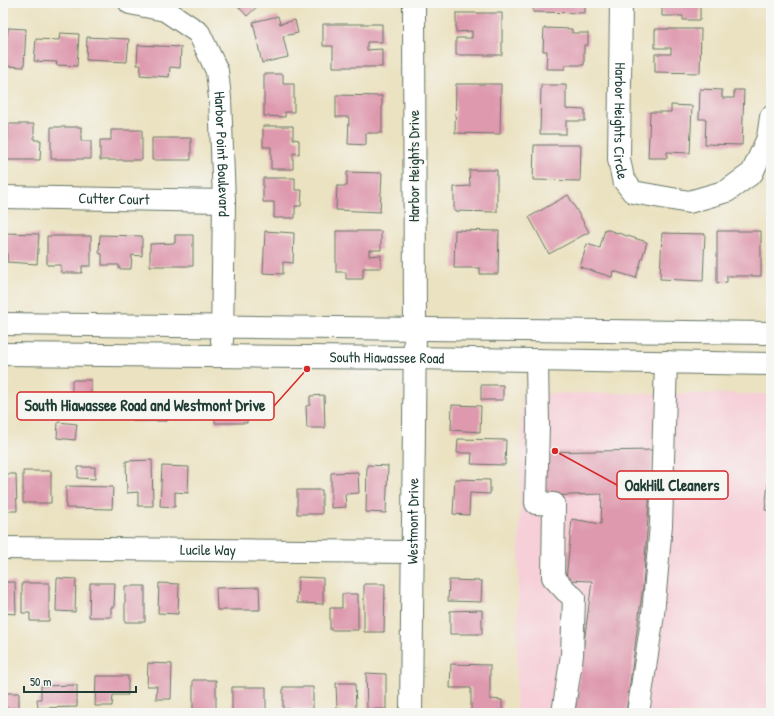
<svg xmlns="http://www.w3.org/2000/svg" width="774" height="716" font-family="'Patrick Hand',sans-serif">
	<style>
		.built { fill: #f6cfd9 }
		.building { fill: #de99ae }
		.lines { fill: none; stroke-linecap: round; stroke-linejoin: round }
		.minor-casing { stroke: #667765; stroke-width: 24 }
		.minor { stroke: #fff; stroke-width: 22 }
		.labels { text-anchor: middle; stroke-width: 3; stroke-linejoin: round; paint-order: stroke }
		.street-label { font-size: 15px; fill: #1f3d34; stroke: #f6f6f2 }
		.leader { fill: none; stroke: #d62828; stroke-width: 1.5 }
		.callout-dot { fill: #d62828; stroke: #f6f6f2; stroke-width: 1.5 }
		.callout { fill: #f6f6f2; stroke: #d62828; stroke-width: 1.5 }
		.callout-label { font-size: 16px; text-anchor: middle; font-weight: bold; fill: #1f3d34 }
	</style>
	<rect width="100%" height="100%" fill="#f6f6f2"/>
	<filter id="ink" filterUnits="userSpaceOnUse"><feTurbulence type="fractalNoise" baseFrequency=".025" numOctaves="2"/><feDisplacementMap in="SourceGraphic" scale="8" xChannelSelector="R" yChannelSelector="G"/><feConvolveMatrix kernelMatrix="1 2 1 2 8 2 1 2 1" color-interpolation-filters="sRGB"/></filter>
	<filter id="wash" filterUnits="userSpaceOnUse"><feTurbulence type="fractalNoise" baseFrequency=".012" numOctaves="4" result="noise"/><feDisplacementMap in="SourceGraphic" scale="16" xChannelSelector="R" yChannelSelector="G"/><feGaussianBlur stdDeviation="0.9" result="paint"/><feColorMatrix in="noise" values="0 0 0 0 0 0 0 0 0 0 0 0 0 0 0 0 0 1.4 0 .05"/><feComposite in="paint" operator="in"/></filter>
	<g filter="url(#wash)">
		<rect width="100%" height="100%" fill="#ebe2c1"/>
		<path class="built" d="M522,393L771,394V713H516Z"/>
		<g id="blocks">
			<path class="building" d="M237,3H261L247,16L236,4Z
				M533,3H585V13L533,12Z
				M662,3H700V20H683V16H662Z
				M456,13H502V55H456V38H472V31L456,32Z
				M278,16L280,24L295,20L298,33L283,36L288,57L262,63L253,22Z
				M323,24H382V42H367V50L382,49V67H333V46H323Z
				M8,28L26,29L24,67L3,66V36H7Z
				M544,28L572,29V33H588V45H584V65H565V69H546L547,51H543Z
				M655,29H701L700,73L655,72V54H671V48H655Z
				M60,33L79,34L77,66L56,65L57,62L34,61L36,39L59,40Z
				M87,37L129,39L127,62L86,60Z
				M138,45L181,47L180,68L170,67L169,77L140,75L141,65H137Z
				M264,74H283V84H294V112H285V117L264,116Z
				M456,84H501L500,134L455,133Z
				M541,85H566V109L585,110V121H566V134H540Z
				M700,89L722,90V98H734V90H744L742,145L705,144L706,119H699Z
				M336,95L382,96V133H366V145L348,144L349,117H336Z
				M671,105L692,106L690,153L667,152V158H648L650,112H671Z
				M8,124H34V140H41L40,160H3V140H8Z
				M263,126H293V139L299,140V154L293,153V169H271V147H263Z
				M51,127H81V141H91V159H51Z
				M111,130H142V160H100V140H111Z
				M152,138H191V160H152Z
				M534,145H581L580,181L533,180Z
				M469,170H497V212L454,211V187L470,186Z
				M347,172L382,173L380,212L336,210L337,186H347Z
				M263,178H295V190H302L301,206H295V218H274V202H263Z
				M568,195L589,232L549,254L529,217Z
				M605,229L647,242L636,278L613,271L612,277L580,267L587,244L600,248Z
				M455,230L499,231L498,274H480V268H454Z
				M265,231L294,233L293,263L283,262V274L263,273Z
				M336,231H381V250H369V256L381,255V268H363V279H346V272H336Z
				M717,231H761V276H727V282L717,283Z
				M3,233L39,234L37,264L7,262V253L3,252Z
				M662,233L705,234L703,281L660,279Z
				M100,235L142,236V256L132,255L131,269H119V265H102V254L99,253Z
				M175,235H193V266H150V244L175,243Z
				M47,236H91V266H82V273H61V265H47Z
				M72,380H91V404L72,403Z
				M481,385H503V400H481Z
				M324,395L325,428H307L306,406L310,405V396Z
				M133,404H167V421H133Z
				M215,404H247V423H215Z
				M452,405L481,406L480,432L451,430Z
				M58,422L77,424L75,440L57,438Z
				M458,439L506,440L505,465L471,464L472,453H457Z
				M653,450L643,586L626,713H575L592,581L566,580L572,519L601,524L602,494L542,496L540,452Z
				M152,460L153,506H138V492L127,493L126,461Z
				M367,465L388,466L386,513L366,512Z
				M162,466L189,467L188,493L175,492V507L160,506Z
				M78,467H95V479L78,478Z
				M770,467H771V511L765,510Z
				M23,471H51V503H23Z
				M358,472L359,493L345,494L346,507L331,508V473Z
				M3,474H16L17,511H3Z
				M455,479L490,480V494L470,493L469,515L453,514Z
				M66,486L113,487L112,509L66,508Z
				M297,490H322V514H297Z
				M298,577L323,578V604L297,603Z
				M57,578L76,579L75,612L56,611Z
				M449,580L482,581L481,602L448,601Z
				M3,582H15L16,614L3,613Z
				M22,583H49V621H30V613H22Z
				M90,583H115L114,607H111V617H89Z
				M159,583L179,584L178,614L158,613Z
				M364,584H385L384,632H364Z
				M125,586H145V622H125Z
				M259,587L260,610H217L216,588Z
				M342,594H358V630H330V608H342Z
				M482,610V634H450V611Z
				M148,663L172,664L171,699H156L157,686H147Z
				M451,664L490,665V699L502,700V712H471V688H450Z
				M366,673L386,674V709H367Z
				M96,676H128V695H113L112,706H95Z
				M193,680H216V709H193Z
				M3,681H6V693H19V708H3Z
				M336,683H355L356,709H337Z
				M77,685V707L38,708L37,699H41V686Z
				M232,687H266V711L232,712Z
				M283,687H313V709H283Z"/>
		</g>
	</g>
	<g filter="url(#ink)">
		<use href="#blocks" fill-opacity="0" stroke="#667765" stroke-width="1"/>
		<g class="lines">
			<g class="minor-casing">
				<g id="minor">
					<path id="s1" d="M130,3L165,10L199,33L217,71L220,98L224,201L222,341"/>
					<path id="s2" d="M621,3L619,159L623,179L633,192L689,202L727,191L752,173L768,138L771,117"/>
					<path id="s3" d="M3,197L224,201"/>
					<path d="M3,324L771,333"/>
					<path id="s4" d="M3,354L414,358L771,364"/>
					<path d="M537,360L538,425L536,503L554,504L553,577L566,591L574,598L572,655L563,713"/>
					<path id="s5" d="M3,548L413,552"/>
					<path id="s6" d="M411,713L415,329L414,3"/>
					<path d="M638,713L653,614L661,525L666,362"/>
				</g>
			</g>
			<use href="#minor" class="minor"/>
		</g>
	</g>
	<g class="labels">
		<g class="street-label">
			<text dy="5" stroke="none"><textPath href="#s2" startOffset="118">Harbor Heights Circle</textPath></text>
			<text dy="5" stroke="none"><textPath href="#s1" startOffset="202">Harbor Point Boulevard</textPath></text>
			<text transform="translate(414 166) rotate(-90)" y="5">Harbor Heights Drive</text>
			<text dy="5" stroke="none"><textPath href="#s3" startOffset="111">Cutter Court</textPath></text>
			<text dy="5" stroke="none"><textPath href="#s4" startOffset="384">South Hiawassee Road</textPath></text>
			<text dy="5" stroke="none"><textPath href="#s6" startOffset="192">Westmont Drive</textPath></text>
			<text dy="5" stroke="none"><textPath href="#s5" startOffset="205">Lucile Way</textPath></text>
		</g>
	</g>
	<path class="leader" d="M307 369L274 406M555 451L617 485"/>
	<g class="callout-dot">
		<circle cx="307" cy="369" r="4"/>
		<circle cx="555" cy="451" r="4"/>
	</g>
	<g class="callout">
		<rect x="17" y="392" width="257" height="28" rx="4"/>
		<rect x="617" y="471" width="111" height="28" rx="4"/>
	</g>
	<g class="callout-label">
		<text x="145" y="411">South Hiawassee Road and Westmont Drive</text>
		<text x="672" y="491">OakHill Cleaners</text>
	</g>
	<rect width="774" height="716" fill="none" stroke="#f6f6f2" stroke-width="16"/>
	<path d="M24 686v6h112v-6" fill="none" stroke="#1f3d34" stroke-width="2"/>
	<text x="30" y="686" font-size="12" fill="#1f3d34" stroke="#f6f6f2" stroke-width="3" paint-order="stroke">50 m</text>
</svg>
